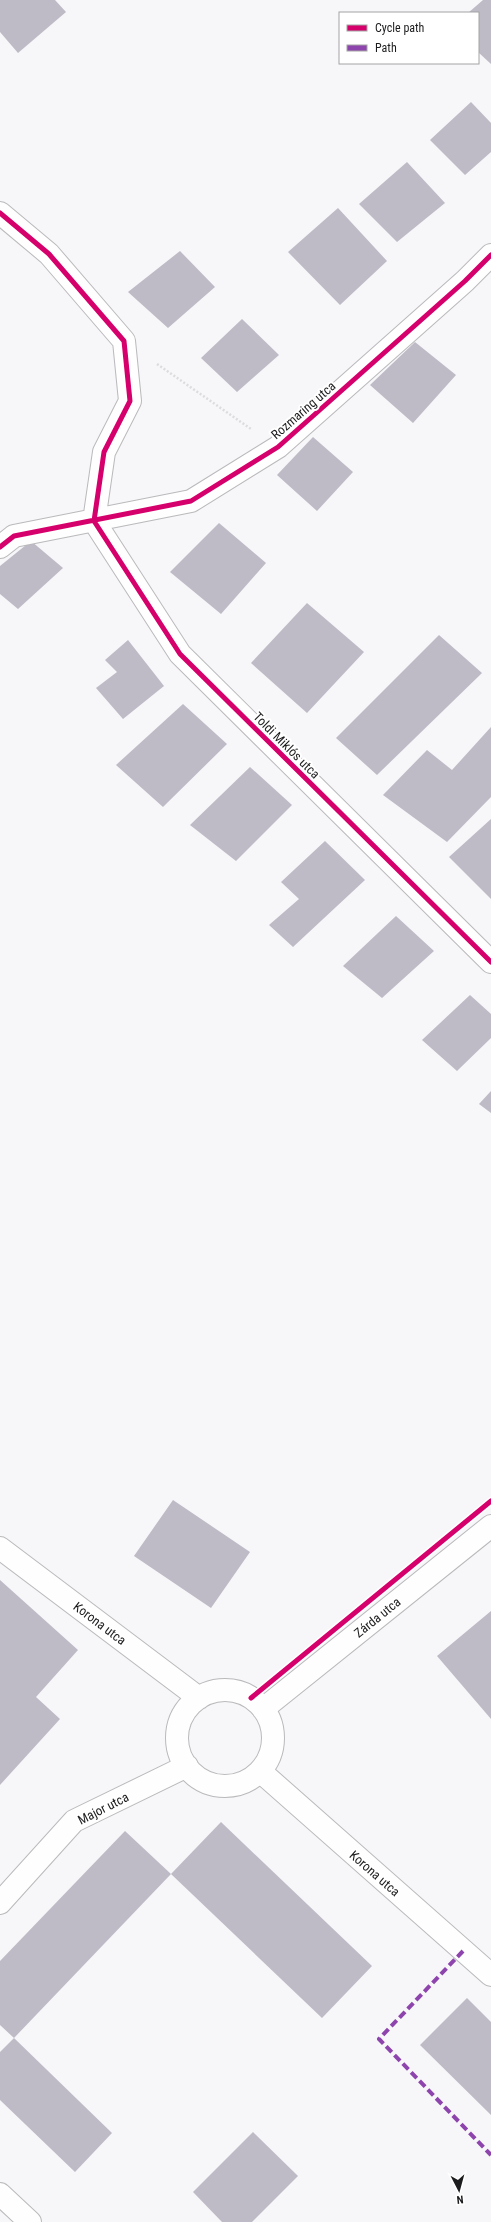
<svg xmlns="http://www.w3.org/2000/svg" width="491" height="2222" font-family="'Roboto Condensed',sans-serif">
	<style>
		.building { fill: #bebbc6 }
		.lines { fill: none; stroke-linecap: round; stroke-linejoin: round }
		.street-casing { stroke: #bab9bb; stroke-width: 24 }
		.path { stroke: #dddcdd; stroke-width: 2.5; stroke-dasharray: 2 2; stroke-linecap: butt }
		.street { stroke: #fefefe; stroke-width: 22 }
		.quiet { stroke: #8e44ad; stroke-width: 4; stroke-dasharray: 8 4; stroke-linecap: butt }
		.cycleway-casing { stroke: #fff; stroke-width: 8 }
		.cycleway { stroke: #d6006c; stroke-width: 5 }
		.labels { text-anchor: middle; stroke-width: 4; stroke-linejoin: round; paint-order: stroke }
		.street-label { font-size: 13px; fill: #1c1c1e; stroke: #fff }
	</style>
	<rect width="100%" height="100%" fill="#f7f6f9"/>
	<path class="building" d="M0,0H55L66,12L18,53L0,32Z
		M483,0H491V64L478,52V13H468Z
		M471,102L491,123V152L465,175L430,140Z
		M407,162L445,203L397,242L359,204Z
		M338,208L387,261L340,305L288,252Z
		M180,251L215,287L168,328L128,292Z
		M242,319L279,355L237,392L201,358Z
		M415,342L456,375L413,423L370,385Z
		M313,437L353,472L317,511L277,475Z
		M219,523L266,563L221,614L170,572Z
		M31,541L63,568L18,609L0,594V566Z
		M307,603L364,652L307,713L251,663Z
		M439,635L482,673L377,775L336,738Z
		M128,640L164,686L123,719L96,688L117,672L105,660Z
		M183,704L227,744L163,807L116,765Z
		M491,727V797L447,842L383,795L427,750L452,770Z
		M250,767L292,805L236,861L190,825Z
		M491,819V899L449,857Z
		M325,841L365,880L293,947L269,925L299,899L281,882Z
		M396,916L434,951L382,998L343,966Z
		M470,995L491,1014V1038L457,1071L422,1040Z
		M491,1091V1113L479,1104Z
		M173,1500L250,1552L211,1608L134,1556Z
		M0,1580L78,1650L36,1697L60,1719L0,1785Z
		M491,1611V1719L437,1656Z
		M221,1822L372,1966L322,2018L171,1874Z
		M125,1831L171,1874L14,2038L0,2025V1961Z
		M467,1998L491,2022V2115L420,2045Z
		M14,2038L112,2133L75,2172L0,2100V2052Z
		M253,2132L298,2176L252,2222H222L193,2192Z"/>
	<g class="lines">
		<g class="street-casing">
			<path id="street" d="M0,213L49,254L124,341L130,401L104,452L94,521L180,654L491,962
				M0,547L14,536L191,501L278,447L465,281L491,255
				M0,1548L199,1698
				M177 1738a48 48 0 1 1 96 0a48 48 0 1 1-96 0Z
				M263,1709L491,1526
				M260,1771L491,1975
				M0,1903L74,1821L187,1766
				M0,2194L30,2222"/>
		</g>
		<path class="path" d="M157,364L251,429"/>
		<use href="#street" class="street"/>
		<path class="quiet" d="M463,1951L379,2039L491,2155"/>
		<g class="cycleway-casing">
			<path id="cycleway" d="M0,213L49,254L124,341L130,401L104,452L94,521L180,654L491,962
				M0,547L14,536L191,501L278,447L465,281L491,255
				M251,1698L491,1501"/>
		</g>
		<use href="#cycleway" class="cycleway"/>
	</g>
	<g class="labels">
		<g class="street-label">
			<text transform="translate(303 410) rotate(-41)" y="5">Rozmaring utca</text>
			<text transform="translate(287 745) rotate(45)" y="5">Toldi Miklós utca</text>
			<text transform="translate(377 1617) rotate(-39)" y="5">Zárda utca</text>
			<text transform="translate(100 1623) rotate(37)" y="5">Korona utca</text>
			<text transform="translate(103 1808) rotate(-27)" y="5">Major utca</text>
			<text transform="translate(375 1873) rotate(41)" y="5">Korona utca</text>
		</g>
	</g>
	<rect x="339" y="12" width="140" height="52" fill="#ffffff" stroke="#a4a4a5"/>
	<rect x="347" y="25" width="20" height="6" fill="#d6006c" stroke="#a4a4a5"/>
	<text x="375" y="32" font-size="12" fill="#1c1c1e">Cycle path</text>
	<rect x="347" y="45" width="20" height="6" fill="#8e44ad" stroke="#a4a4a5"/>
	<text x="375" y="52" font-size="12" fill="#1c1c1e">Path</text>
	<g transform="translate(459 2190) rotate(174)" stroke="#ffffff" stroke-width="3" paint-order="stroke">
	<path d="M0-3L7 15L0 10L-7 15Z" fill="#1c1c1e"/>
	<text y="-6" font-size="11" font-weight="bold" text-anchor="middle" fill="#1c1c1e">N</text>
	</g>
</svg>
